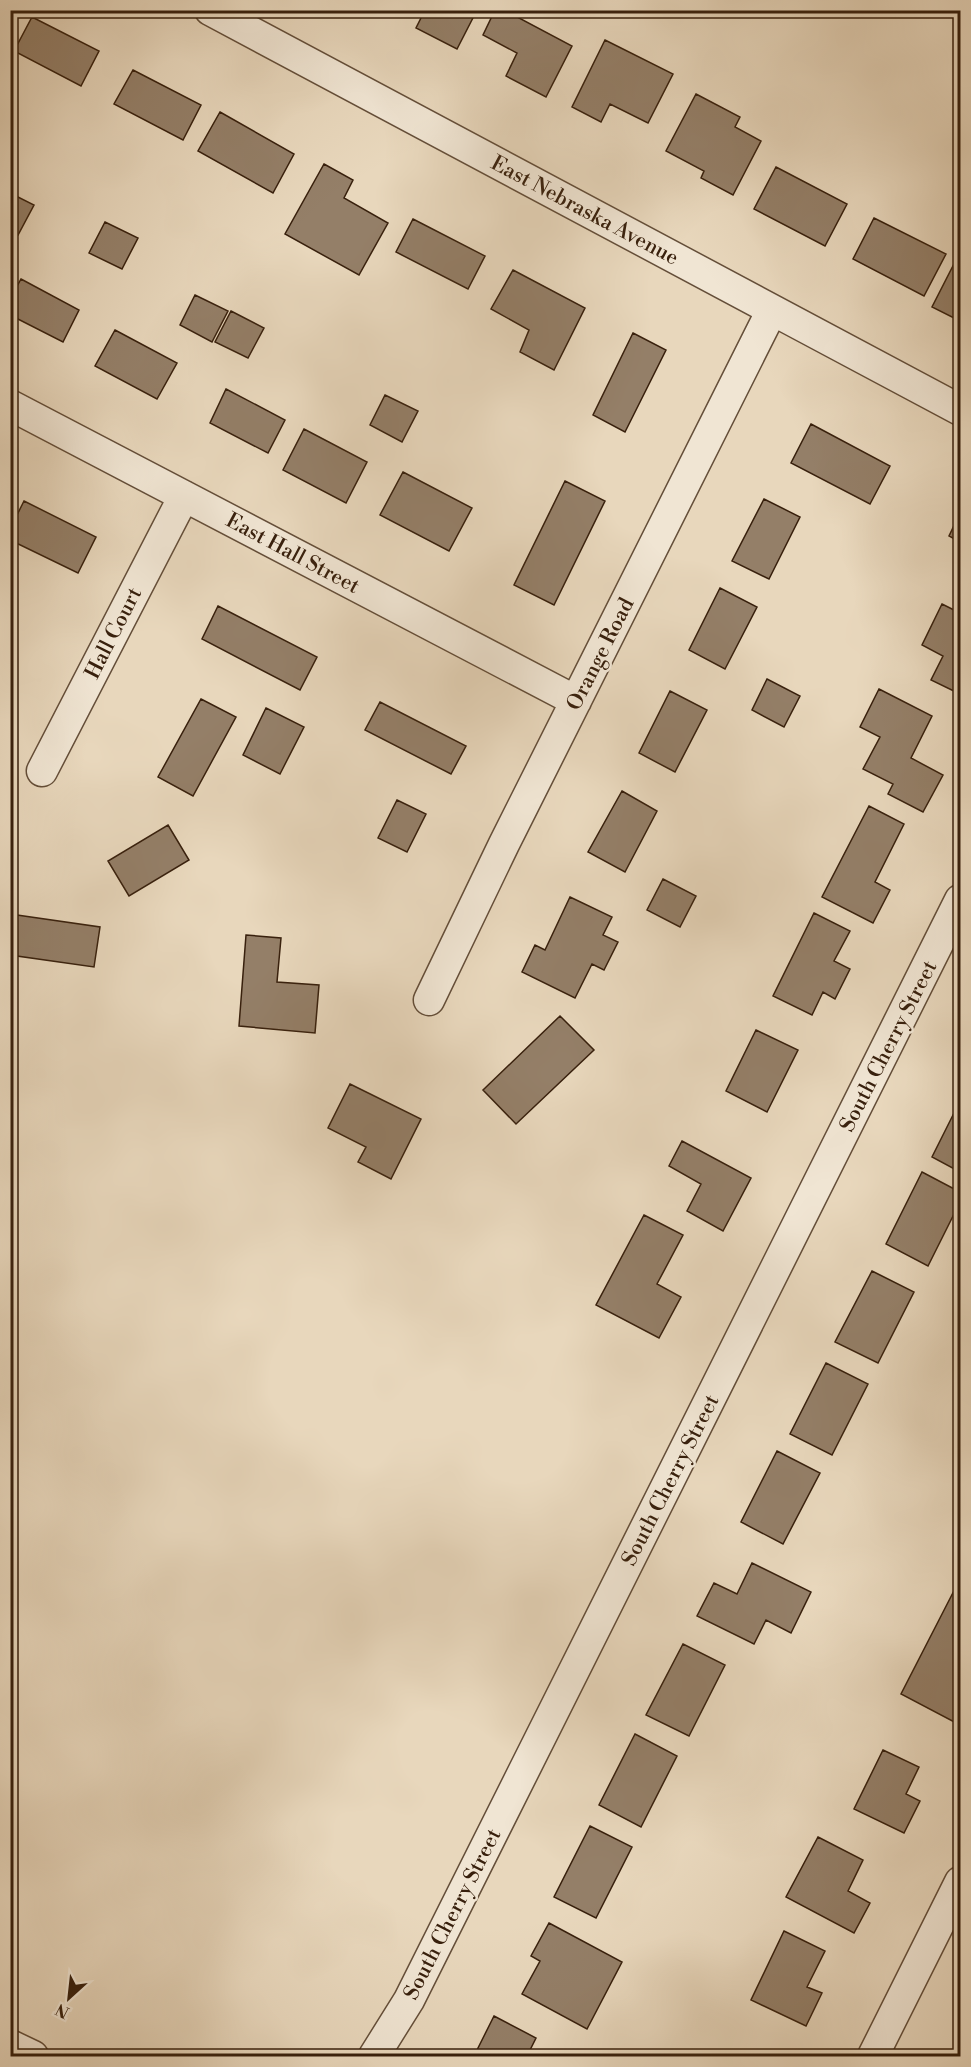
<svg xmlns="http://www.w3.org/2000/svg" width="971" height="2067" font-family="'Libre Bodoni',serif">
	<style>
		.building { fill: #947f68; stroke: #38200d; stroke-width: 1.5 }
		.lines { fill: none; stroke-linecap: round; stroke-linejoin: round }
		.minor-casing { stroke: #644e39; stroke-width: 33 }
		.minor { stroke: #f0e5d3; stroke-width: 30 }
		.labels { text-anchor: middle; stroke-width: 5; stroke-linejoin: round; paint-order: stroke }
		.street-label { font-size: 21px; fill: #38200d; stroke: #f0e5d3 }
	</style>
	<rect width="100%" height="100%" fill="#e8d7bc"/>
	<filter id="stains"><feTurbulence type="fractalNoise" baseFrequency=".00333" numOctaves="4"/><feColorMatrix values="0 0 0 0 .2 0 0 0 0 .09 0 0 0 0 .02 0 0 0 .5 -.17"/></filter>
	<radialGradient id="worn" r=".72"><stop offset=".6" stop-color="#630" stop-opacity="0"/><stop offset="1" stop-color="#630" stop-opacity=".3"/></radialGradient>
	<path class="building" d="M425,10H477L457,49L416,28Z
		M495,10H504L572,46L546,97L506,76L517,53L483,35Z
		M32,17L99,51L81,86L14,51Z
		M605,40L673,74L648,123L610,104L601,122L572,107Z
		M133,70L201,105L183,140L114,104Z
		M696,94L740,117L735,127L761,141L733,195L701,178L704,171L666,151Z
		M220,112L294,154L273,193L198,151Z
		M324,164L353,180L344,198L388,223L359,275L285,234Z
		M776,167L847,204L825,246L754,209Z
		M10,193L34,205L18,235L10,232Z
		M874,218L946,254L924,296L853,259Z
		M413,219L485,256L468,289L396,252Z
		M105,222L138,238L122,269L89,253Z
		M958,256L960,257V321L932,307Z
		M513,270L585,308L554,370L520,352L529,330L491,309Z
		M21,279L79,310L63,342L10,315V299Z
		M195,295L228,311L212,342L180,325Z
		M231,311L264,328L248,358L215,342Z
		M115,330L177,363L157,399L95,366Z
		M633,333L666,350L625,432L593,415Z
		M226,389L285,420L268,453L210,423Z
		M385,395L418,411L402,442L370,425Z
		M811,424L890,466L870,504L791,463Z
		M304,429L367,462L346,503L283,470Z
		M403,472L472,508L449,551L380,515Z
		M565,481L605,501L554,605L514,585Z
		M764,499L800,517L769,579L732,561Z
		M24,501L96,537L78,573L10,540V529Z
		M960,513V542L949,536Z
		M720,588L757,607L725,669L689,650Z
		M942,604L960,613V694L931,680L943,656L922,645Z
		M218,606L317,657L300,690L202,639Z
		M767,679L800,696L784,727L752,710Z
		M879,689L932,716L911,758L943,775L923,812L888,794L893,784L863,769L880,737L860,727Z
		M670,691L707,710L675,772L639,753Z
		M201,699L236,717L193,796L158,777Z
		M380,702L466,746L451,774L365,730Z
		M266,708L304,727L280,774L243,755Z
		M622,791L657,811L625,872L588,852Z
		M397,800L426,814L407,852L378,838Z
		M869,806L904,824L875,882L890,890L873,923L822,897Z
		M168,825L189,860L129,896L108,861Z
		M663,879L696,896L680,927L647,910Z
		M570,897L612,917L603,935L618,942L604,970L592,964L575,998L522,972L535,945L545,950Z
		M814,913L850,931L834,961L850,969L835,999L823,992L812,1015L773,996Z
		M10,914L100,927L94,967L10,955Z
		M246,935L281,938L277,982L319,985L315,1033L239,1026Z
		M560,1016L594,1050L516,1124L483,1090Z
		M756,1030L798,1050L767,1112L726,1091Z
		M350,1084L421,1119L391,1179L358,1162L366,1147L328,1128Z
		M960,1101V1172L932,1157Z
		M682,1141L751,1178L723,1231L687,1211L701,1184L669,1166Z
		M922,1172L960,1192V1202L928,1266L886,1244Z
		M644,1215L683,1235L657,1284L681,1297L659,1338L596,1305Z
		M872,1271L914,1292L878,1363L835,1342Z
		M826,1363L868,1384L832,1455L790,1434Z
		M777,1451L820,1473L783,1544L741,1522Z
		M752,1563L811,1592L791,1633L766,1620L754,1644L697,1616L714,1583L737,1594Z
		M960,1579V1683L958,1689L960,1690V1725L901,1694Z
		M683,1644L725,1665L689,1736L646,1715Z
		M635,1734L677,1756L641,1827L599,1805Z
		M883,1750L919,1767L906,1794L920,1801L904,1833L854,1809Z
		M590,1826L632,1847L596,1918L554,1897Z
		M818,1837L863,1860L848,1891L870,1903L854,1933L786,1897Z
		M549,1923L622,1962L587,2029L522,1994L540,1961L531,1956Z
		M784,1931L825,1951L807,1987L822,1993L806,2026L751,2000Z
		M494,2016L536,2038L527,2056H474Z"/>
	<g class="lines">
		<g class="minor-casing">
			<path id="minor" d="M210,10L960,410
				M10,405L576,701
				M42,771L184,496
				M429,1000L504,844L772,310
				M10,2045L33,2056
				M374,2056L409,2000L960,900
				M873,2056L960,1882"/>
		</g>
		<use href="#minor" class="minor"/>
	</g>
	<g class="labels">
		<g class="street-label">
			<text transform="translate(585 210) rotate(28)" y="7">East Nebraska Avenue</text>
			<text transform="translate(293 553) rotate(28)" y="7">East Hall Street</text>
			<text transform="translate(113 633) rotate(-63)" y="7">Hall Court</text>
			<text transform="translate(600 654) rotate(-63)" y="7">Orange Road</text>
			<text transform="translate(888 1046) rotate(-63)" y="7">South Cherry Street</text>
			<text transform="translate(670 1480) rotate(-63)" y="7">South Cherry Street</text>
			<text transform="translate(452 1914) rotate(-63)" y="7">South Cherry Street</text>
		</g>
	</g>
	<rect width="971" height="2067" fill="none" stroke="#e8d7bc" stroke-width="36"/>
	<rect x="12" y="12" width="947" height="2043" fill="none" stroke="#38200d" stroke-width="3"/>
	<rect x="18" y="18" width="935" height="2031" fill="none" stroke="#38200d" stroke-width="1.5"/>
	<g transform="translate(69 1998) rotate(207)" stroke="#f0e5d3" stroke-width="4.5" paint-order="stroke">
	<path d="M0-4.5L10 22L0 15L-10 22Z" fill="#38200d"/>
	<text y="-9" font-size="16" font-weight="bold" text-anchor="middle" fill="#38200d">N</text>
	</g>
	<rect width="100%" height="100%" filter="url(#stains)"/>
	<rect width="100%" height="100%" fill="url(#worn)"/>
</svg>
